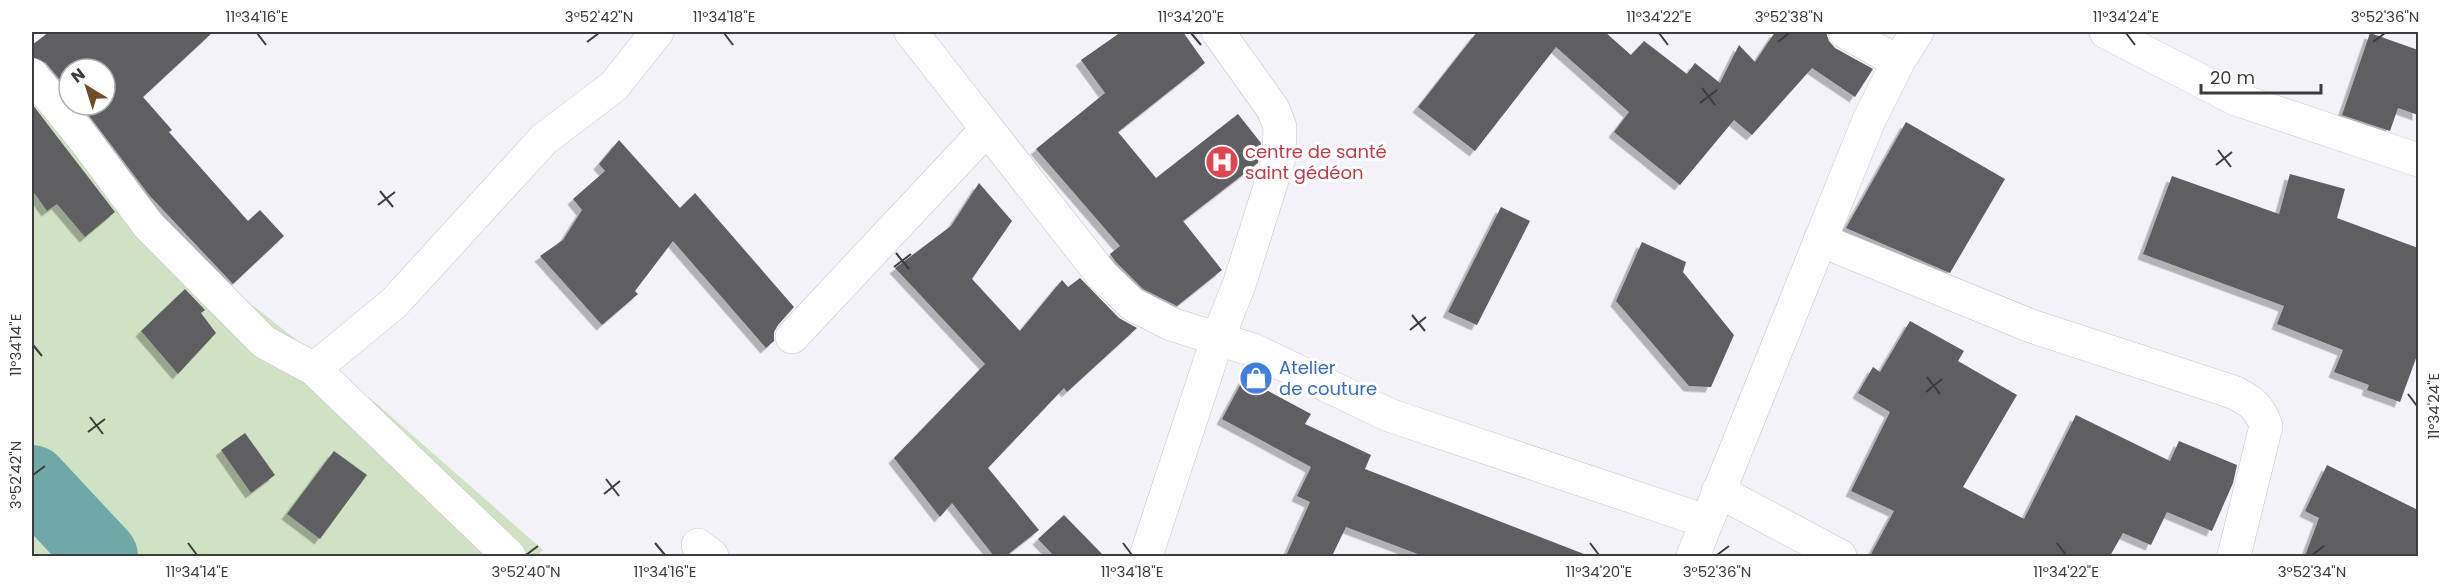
<svg xmlns="http://www.w3.org/2000/svg" width="2450" height="588" font-family="Poppins,sans-serif">
	<style>
		.green { fill: #cfe3c2 }
		.lines { fill: none; stroke-linecap: round; stroke-linejoin: round }
		.river { stroke: #6ea8a8; stroke-width: 72 }
		.building { fill: #5e5e63; filter: url(#shadow) }
		.minor-casing { stroke: #c4c4c9; stroke-width: 34 }
		.minor { stroke: #fff; stroke-width: 33 }
		.ticks { fill: none; stroke: #3c3c3f; stroke-width: 2 }
		.labels { text-anchor: middle; stroke-width: 6; stroke-linejoin: round; paint-order: stroke }
		.health-label { font-size: 18px; fill: #be3a42; stroke: #fff; text-anchor: start }
		.shop-label { font-size: 18px; fill: #366cbe; stroke: #fff; text-anchor: start }
		.neatline { fill: none; stroke: #3c3c3f; stroke-width: 2 }
		.ticks-label { font-size: 15px; text-anchor: middle; fill: #3c3c3f }
	</style>
	<defs>
		<filter id="shadow"><feDropShadow dx="-5.5" dy="5.5" stdDeviation="0" flood-color="#0004"/></filter>
	</defs>
	<rect width="100%" height="100%" fill="#f2f2f8"/>
	<path class="green" d="M32,72L146,202L236,292L378,405L543,550L537,556H32Z"/>
	<g class="lines">
		<path class="river" d="M32,481L102,556"/>
	</g>
	<path class="building" d="M49,32H213L143,97L172,130L169,132L248,221L260,210L284,236L233,284L149,195L81,105H105V69H69V91L46,63L32,57V45Z
		M1121,32H1183L1205,63L1118,132L1156,178L1238,114L1261,143L1258,163L1183,221L1222,270L1177,306L1143,289L1116,262L1110,254L1120,246L1036,149L1105,93L1081,60Z
		M1477,32H1605L1631,55L1644,41L1687,74L1695,63L1720,83L1739,45L1755,62L1775,32H1826L1829,41L1835,48L1873,69L1855,97L1812,68L1752,135L1734,120L1680,185L1614,132L1629,112L1556,47L1475,151L1418,107Z
		M2370,33L2418,50V115L2398,108L2390,131L2342,115Z
		M32,104L115,212L85,237L57,204L47,211L32,190Z
		M1906,122L2005,179L1950,273L1846,228Z
		M619,140L680,208L695,193L794,307L778,325L774,332V341L766,348L673,241L635,291L638,294L602,325L540,256L563,240L582,210L573,199L605,171L599,164Z
		M2290,174L2345,189L2337,218L2418,248V353L2400,402L2367,390L2369,385L2334,372L2343,350L2277,324L2284,306L2143,254L2172,176L2279,214Z
		M979,183L1012,221L972,279L1020,331L1062,280L1068,287L1080,278L1119,318L1137,328L1067,392L1064,388L988,468L1039,530L1006,556H994L952,503L940,517L894,458L985,364L895,268L951,226Z
		M1501,207L1530,221L1477,325L1448,312Z
		M1642,242L1686,262L1683,272L1734,335L1711,387L1689,386L1616,301Z
		M185,289L205,310L201,313L216,333L178,374L141,331Z
		M1910,321L1964,351L1958,361L2017,395L1963,487L2024,519L2076,415L2170,461L2179,441L2237,465L2233,483L2212,531L2167,512L2151,545L2123,533L2110,556H1870L1894,511L1851,491L1890,412L1858,393L1873,367L1880,372Z
		M1244,378L1311,414L1305,424L1371,455L1365,469L1584,554L1583,556H1423L1346,527L1332,556H1286L1310,502L1297,496L1311,467L1222,419Z
		M245,433L275,475L251,493L221,450Z
		M334,451L367,475L320,539L287,514Z
		M2327,465L2418,510V556H2305L2319,518L2305,511Z
		M1064,515L1104,556H1054L1038,539Z"/>
	<g class="lines">
		<g class="minor-casing">
			<path id="minor" d="M911,32L1102,275L1132,304L1171,324L1253,350L1389,415L1705,521
				M1845,32L1898,62
				M2106,32L2236,99L2418,160
				M32,75L81,135L148,225L264,342L314,369L394,303L544,139L614,86L657,32
				M1820,240L2031,326L2233,392C2250,400 2260,407 2266,426L2234,556
				M792,337L987,129
				M314,369L509,556
				M1718,491L1840,556
				M698,545L712,556
				M1146,556L1217,340L1239,285L1279,158L1280,127L1273,109L1218,32
				M1693,556L1869,120L1898,62L1917,32"/>
		</g>
		<use href="#minor" class="minor"/>
	</g>
	<path class="ticks" d="M257,33L266,45M724,33L733,45M1191,33L1201,45M1659,33L1668,45M2126,33L2135,45M587,42L599,33M1778,42L1789,33M2373,42L2385,33M1702,88L1715,105M1700,103L1717,90M2218,150L2231,167M2216,165L2232,152M380,191L393,207M378,205L395,192M896,253L909,269M894,267L911,254M1412,315L1425,331M1410,330L1426,317M33,345L42,356M1927,377L1940,394M1926,392L1942,379M2408,394L2417,406M90,417L103,434M88,432L105,419M33,475L45,466M606,479L619,496M604,494L620,481M188,543L197,555M655,543L665,555M1123,543L1132,555M1590,543L1599,555M2057,543L2066,555M526,555L538,546M1717,555L1729,546M2312,555L2324,546"/>
	<defs>
		<g id="hospital-disc" transform="scale(1.725)"><circle r="9.5" fill="#e0444e" stroke="#fff"/><path d="M-5-5h3v3.5h4V-5h3V5h-3V1.5h-4V5h-3Z" fill="#fff"/></g>
		<g id="shop-disc" transform="scale(1.725)"><circle r="9.5" fill="#3f7fe0" stroke="#fff"/><path d="M-5-2.5h2.3a2.7 3.5 0 0 1 5.4 0H5L5.5 6h-11ZM-1.5-2.5h3a1.5 2.3 0 0 0-3 0Z" fill="#fff"/></g>
	</defs>
	<g fill-rule="evenodd">
		<use href="#hospital-disc" x="1222" y="162"/>
		<use href="#shop-disc" x="1256" y="378"/>
	</g>
	<g class="labels">
		<g class="health-label">
			<text x="1245" y="158">centre de santé<tspan x="1245" dy="21">saint gédéon</tspan></text>
		</g>
		<g class="shop-label">
			<text x="1279" y="374">Atelier<tspan x="1279" dy="21">de couture</tspan></text>
		</g>
	</g>
	<rect width="2450" height="588" fill="none" stroke="#ffffff" stroke-width="66"/>
	<g transform="translate(87 87) rotate(322)"><circle r="28" fill="#ffffff" stroke="#b1b1b2" stroke-width="1.5"/>
	<path d="M0-4.5L10 22L0 15L-10 22Z" fill="#724c28"/>
	<text y="-9" font-size="16" font-weight="bold" text-anchor="middle" fill="#3c3c3f">N</text>
	</g>
	<path d="M2201 84v9h120v-9" fill="none" stroke="#3c3c3f" stroke-width="3"/>
	<text x="2210" y="84" font-size="18" fill="#3c3c3f" stroke="#ffffff" stroke-width="4.5" paint-order="stroke">20 m</text>
	<rect x="33" y="33" width="2384" height="522" class="neatline"/>
	<g class="ticks-label">
		<text x="257" y="22">11°34'16"E</text>
		<text x="599" y="22">3°52'42"N</text>
		<text x="724" y="22">11°34'18"E</text>
		<text x="1191" y="22">11°34'20"E</text>
		<text x="1659" y="22">11°34'22"E</text>
		<text x="1789" y="22">3°52'38"N</text>
		<text x="2126" y="22">11°34'24"E</text>
		<text x="2385" y="22">3°52'36"N</text>
		<text transform="translate(16 345) rotate(-90)" y="5">11°34'14"E</text>
		<text transform="translate(2434 406) rotate(-90)" y="5">11°34'24"E</text>
		<text transform="translate(16 475) rotate(-90)" y="5">3°52'42"N</text>
		<text x="197" y="577">11°34'14"E</text>
		<text x="526" y="577">3°52'40"N</text>
		<text x="665" y="577">11°34'16"E</text>
		<text x="1132" y="577">11°34'18"E</text>
		<text x="1599" y="577">11°34'20"E</text>
		<text x="1717" y="577">3°52'36"N</text>
		<text x="2066" y="577">11°34'22"E</text>
		<text x="2312" y="577">3°52'34"N</text>
	</g>
</svg>
